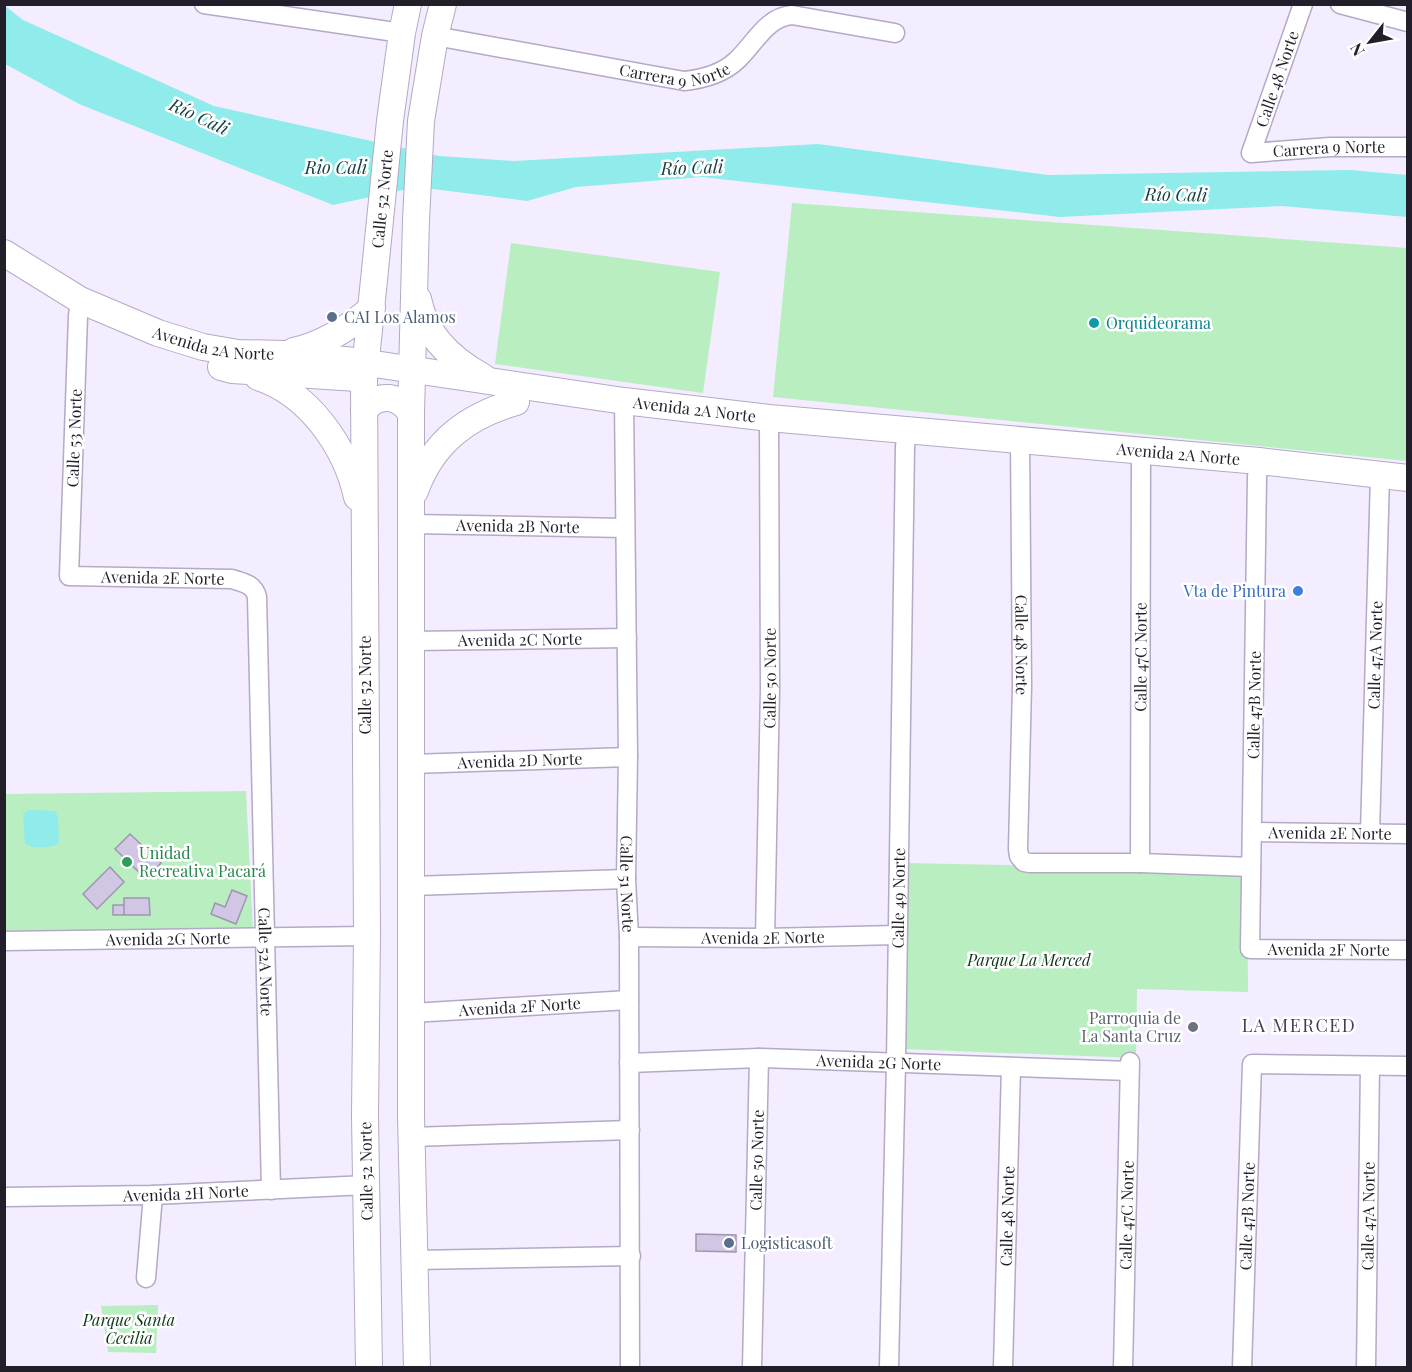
<svg xmlns="http://www.w3.org/2000/svg" width="1412" height="1372" font-family="'Playfair Display',serif">
	<style>
		.green { fill: #b8eec0 }
		.water { fill: #8feceb }
		.building { fill: #d1c6e3; stroke: #a095b1; stroke-width: 1.5 }
		.lines { fill: none; stroke-linecap: round; stroke-linejoin: round }
		.minor-casing { stroke: #b4a9c6; stroke-width: 21 }
		.secondary-casing { stroke: #b4a9c6; stroke-width: 28 }
		.minor { stroke: #fff; stroke-width: 18 }
		.secondary { stroke: #fff; stroke-width: 26 }
		.service-dot { fill: #5c6f8a; stroke: #fff; stroke-width: 2 }
		.culture-dot { fill: #0f9aa8; stroke: #fff; stroke-width: 2 }
		.shop-dot { fill: #3f7fe0; stroke: #fff; stroke-width: 2 }
		.leisure-dot { fill: #2e9e5b; stroke: #fff; stroke-width: 2 }
		.worship-dot { fill: #6b7280; stroke: #fff; stroke-width: 2 }
		.labels { text-anchor: middle; stroke-width: 5; stroke-linejoin: round; paint-order: stroke }
		.street-label { font-size: 16px; fill: #231f2a; stroke: #fff }
		.service-label { font-size: 16px; fill: #4e5e75; stroke: #fff; text-anchor: start }
		.culture-label { font-size: 16px; fill: #0d838f; stroke: #fff; text-anchor: start }
		.shop-label { font-size: 16px; fill: #366cbe; stroke: #fff; text-anchor: end }
		.leisure-label { font-size: 16px; fill: #27864d; stroke: #fff; text-anchor: start }
		.park-label { font-size: 16px; font-style: italic; fill: #0a3516; stroke: #fff }
		.worship-label { font-size: 16px; fill: #5b616d; stroke: #fff; text-anchor: end }
		.water-label { font-size: 18px; font-style: italic; fill: #164242; stroke: #fff }
		.neighbourhood-label { font-size: 18px; letter-spacing: 1.5px; fill: #463d55; stroke: #fff }
	</style>
	<rect width="100%" height="100%" fill="#f3edff"/>
	<path class="green" d="M792,203L1407,248V461L773,397Z
		M511,243L720,272L703,393L495,364Z
		M246,791L253,931L5,935L4,794Z
		M905,863L1247,870L1248,992L1137,989L1136,1058L904,1049Z
		M158,1305L156,1353L108,1352L101,1306Z"/>
	<path class="water" d="M4,5L23,20L214,106L439,156L514,161L818,144L1048,175L1350,170L1407,175V217L1282,206L1060,217L702,177L576,187L527,201L417,187L333,205L79,104L5,64Z
		M29,810L55,811L58,817L59,844C50,848 33,849 25,844L23,814Z"/>
	<path class="building" d="M130,834L161,863L146,879L115,849Z
		M110,867L124,882L97,909L83,894Z
		M232,890L247,896L236,924L211,914L215,903L225,907Z
		M124,898H149L150,915H124Z
		M113,905H124V915H113Z
		M696,1234L736,1235V1252L696,1251Z"/>
	<g class="lines">
		<g class="minor-casing">
			<g id="minor">
				<path d="M204,4L402,33"/>
				<path id="s1" d="M1303,4L1251,153L1330,147H1408"/>
				<path d="M1340,4L1408,22"/>
				<path id="s2" d="M435,36L684,81C703,79 722,74 736,61C754,45 766,17 792,15L895,33"/>
				<path id="s3" d="M80,300L78,316L69,576L232,579C244,583 254,584 257,597L271,1190"/>
				<path id="s4" d="M624,401L628,757L626,879L629,937L630,1368"/>
				<path id="s5" d="M1020,439L1022,686L1018,849L1019,856L1024,862L1030,863H1140L1251,867"/>
				<path id="s6" d="M1259,461L1257,477L1250,949L1408,950"/>
				<path id="s7" d="M412,524L625,528"/>
				<path id="s8" d="M412,641L627,638"/>
				<path id="s9" d="M412,764L628,757"/>
				<path id="s10" d="M1252,832L1408,834"/>
				<path id="s11" d="M1370,833L1380,476"/>
				<path id="s12" d="M1140,863L1141,452"/>
				<path d="M412,886L626,879"/>
				<path id="s13" d="M629,937L765,938L897,935"/>
				<path id="s14" d="M765,938L770,689L769,418"/>
				<path id="s15" d="M4,941L367,936"/>
				<path id="s16" d="M412,1013L629,1000"/>
				<path id="s17" d="M629,1063L759,1058L1129,1071"/>
				<path d="M412,1137L630,1130"/>
				<path id="s18" d="M4,1197L153,1195L367,1185"/>
				<path d="M415,1260L631,1256"/>
				<path d="M146,1278L153,1195"/>
				<path id="s19" d="M752,1368L759,1058"/>
				<path id="s20" d="M889,1368L896,1062L905,447L907,431"/>
				<path id="s21" d="M1003,1368L1011,1067"/>
				<path id="s22" d="M1123,1368L1130,1062"/>
				<path id="s23" d="M1242,1368L1252,1064L1408,1066"/>
				<path id="s24" d="M1366,1368L1370,1066"/>
			</g>
		</g>
		<g class="secondary-casing">
			<g id="secondary">
				<path id="s25" d="M4,253L80,300L158,333L203,347L238,353L285,354L354,361L624,401L769,418L1259,461L1408,478"/>
				<path d="M418,299C425,335 452,360 483,377"/>
				<path d="M294,351C324,344 349,328 372,308"/>
				<path d="M221,367L232,370L358,378"/>
				<path d="M258,377C309,393 346,447 357,497"/>
				<path d="M364,410C379,392 399,395 411,413"/>
				<path d="M415,491C433,441 468,416 516,402"/>
				<path id="s26" d="M369,1368L365,1115L367,936L364,379L390,121L402,33L408,4"/>
				<path d="M417,1368L411,1116V413L416,220L421,121L435,36L443,4"/>
			</g>
		</g>
		<use href="#minor" class="minor"/>
		<use href="#secondary" class="secondary"/>
	</g>
	<g class="service-dot">
		<circle cx="332" cy="317" r="6"/>
		<circle cx="729" cy="1243" r="6"/>
	</g>
	<circle class="culture-dot" cx="1094" cy="323" r="6"/>
	<circle class="shop-dot" cx="1298" cy="591" r="6"/>
	<circle class="leisure-dot" cx="127" cy="862" r="6"/>
	<circle class="worship-dot" cx="1193" cy="1027" r="6"/>
	<g class="labels">
		<g class="street-label">
			<text dy="6" stroke="none"><textPath href="#s2" startOffset="244">Carrera 9 Norte</textPath></text>
			<text transform="translate(1277 79) rotate(-71)" y="6">Calle 48 Norte</text>
			<text dy="6" stroke="none"><textPath href="#s1" startOffset="236">Carrera 9 Norte</textPath></text>
			<text dy="6" stroke="none"><textPath href="#s26" startOffset="1170">Calle 52 Norte</textPath></text>
			<text dy="6" stroke="none"><textPath href="#s25" startOffset="231">Avenida 2A Norte</textPath></text>
			<text dy="6" stroke="none"><textPath href="#s25" startOffset="717">Avenida 2A Norte</textPath></text>
			<text transform="translate(74 438) rotate(-88)" y="6">Calle 53 Norte</text>
			<text dy="6" stroke="none"><textPath href="#s25" startOffset="1203">Avenida 2A Norte</textPath></text>
			<text dy="6" stroke="none"><textPath href="#s7" startOffset="106">Avenida 2B Norte</textPath></text>
			<text dy="6" stroke="none"><textPath href="#s3" startOffset="370">Avenida 2E Norte</textPath></text>
			<text dy="6" stroke="none"><textPath href="#s8" startOffset="108">Avenida 2C Norte</textPath></text>
			<text dy="6" stroke="none"><textPath href="#s5" startOffset="206">Calle 48 Norte</textPath></text>
			<text dy="6" stroke="none"><textPath href="#s11" startOffset="178">Calle 47A Norte</textPath></text>
			<text dy="6" stroke="none"><textPath href="#s12" startOffset="206">Calle 47C Norte</textPath></text>
			<text dy="6" stroke="none"><textPath href="#s14" startOffset="260">Calle 50 Norte</textPath></text>
			<text transform="translate(365 685) rotate(-90)" y="6">Calle 52 Norte</text>
			<text transform="translate(1254 705) rotate(-89)" y="6">Calle 47B Norte</text>
			<text dy="6" stroke="none"><textPath href="#s9" startOffset="108">Avenida 2D Norte</textPath></text>
			<text dy="6" stroke="none"><textPath href="#s10" startOffset="78">Avenida 2E Norte</textPath></text>
			<text dy="6" stroke="none"><textPath href="#s4" startOffset="483">Calle 51 Norte</textPath></text>
			<text dy="6" stroke="none"><textPath href="#s20" startOffset="470">Calle 49 Norte</textPath></text>
			<text dy="6" stroke="none"><textPath href="#s13" startOffset="134">Avenida 2E Norte</textPath></text>
			<text dy="6" stroke="none"><textPath href="#s15" startOffset="164">Avenida 2G Norte</textPath></text>
			<text dy="6" stroke="none"><textPath href="#s6" startOffset="567">Avenida 2F Norte</textPath></text>
			<text dy="6" stroke="none"><textPath href="#s3" startOffset="837">Calle 52A Norte</textPath></text>
			<text dy="6" stroke="none"><textPath href="#s16" startOffset="108">Avenida 2F Norte</textPath></text>
			<text dy="6" stroke="none"><textPath href="#s17" startOffset="250">Avenida 2G Norte</textPath></text>
			<text dy="6" stroke="none"><textPath href="#s19" startOffset="208">Calle 50 Norte</textPath></text>
			<text transform="translate(366 1171) rotate(-91)" y="6">Calle 52 Norte</text>
			<text dy="6" stroke="none"><textPath href="#s18" startOffset="182">Avenida 2H Norte</textPath></text>
			<text dy="6" stroke="none"><textPath href="#s22" startOffset="153">Calle 47C Norte</textPath></text>
			<text dy="6" stroke="none"><textPath href="#s23" startOffset="152">Calle 47B Norte</textPath></text>
			<text dy="6" stroke="none"><textPath href="#s21" startOffset="152">Calle 48 Norte</textPath></text>
			<text dy="6" stroke="none"><textPath href="#s24" startOffset="152">Calle 47A Norte</textPath></text>
		</g>
		<g class="service-label">
			<text x="344" y="323">CAI Los Alamos</text>
			<text x="741" y="1249">Logisticasoft</text>
		</g>
		<g class="culture-label">
			<text x="1106" y="329">Orquideorama</text>
		</g>
		<g class="shop-label">
			<text x="1286" y="597">Vta de Pintura</text>
		</g>
		<g class="leisure-label">
			<text x="139" y="859">Unidad<tspan x="139" dy="18">Recreativa Pacará</tspan></text>
		</g>
		<g class="park-label">
			<text x="1029" y="966">Parque La Merced</text>
			<text x="129" y="1326">Parque Santa<tspan x="129" dy="18">Cecilia</tspan></text>
		</g>
		<g class="worship-label">
			<text x="1181" y="1024">Parroquia de<tspan x="1181" dy="18">La Santa Cruz</tspan></text>
		</g>
		<g class="water-label">
			<text transform="translate(199 117) rotate(25)" y="6">Río Cali</text>
			<text x="336" y="174">Rio Cali</text>
			<text transform="translate(692 168) rotate(-2)" y="6">Río Cali</text>
			<text transform="translate(1176 195) rotate(1)" y="6">Río Cali</text>
		</g>
		<g class="neighbourhood-label">
			<text x="1299" y="1032">LA MERCED</text>
		</g>
	</g>
	<rect width="1412" height="1372" fill="none" stroke="#231f2a" stroke-width="12"/>
	<g transform="translate(1370 42) rotate(239)" stroke="#ffffff" stroke-width="4.5" paint-order="stroke">
	<path d="M0-4.5L10 22L0 15L-10 22Z" fill="#231f2a"/>
	<text y="-9" font-size="16" font-weight="bold" text-anchor="middle" fill="#231f2a">N</text>
	</g>
</svg>
